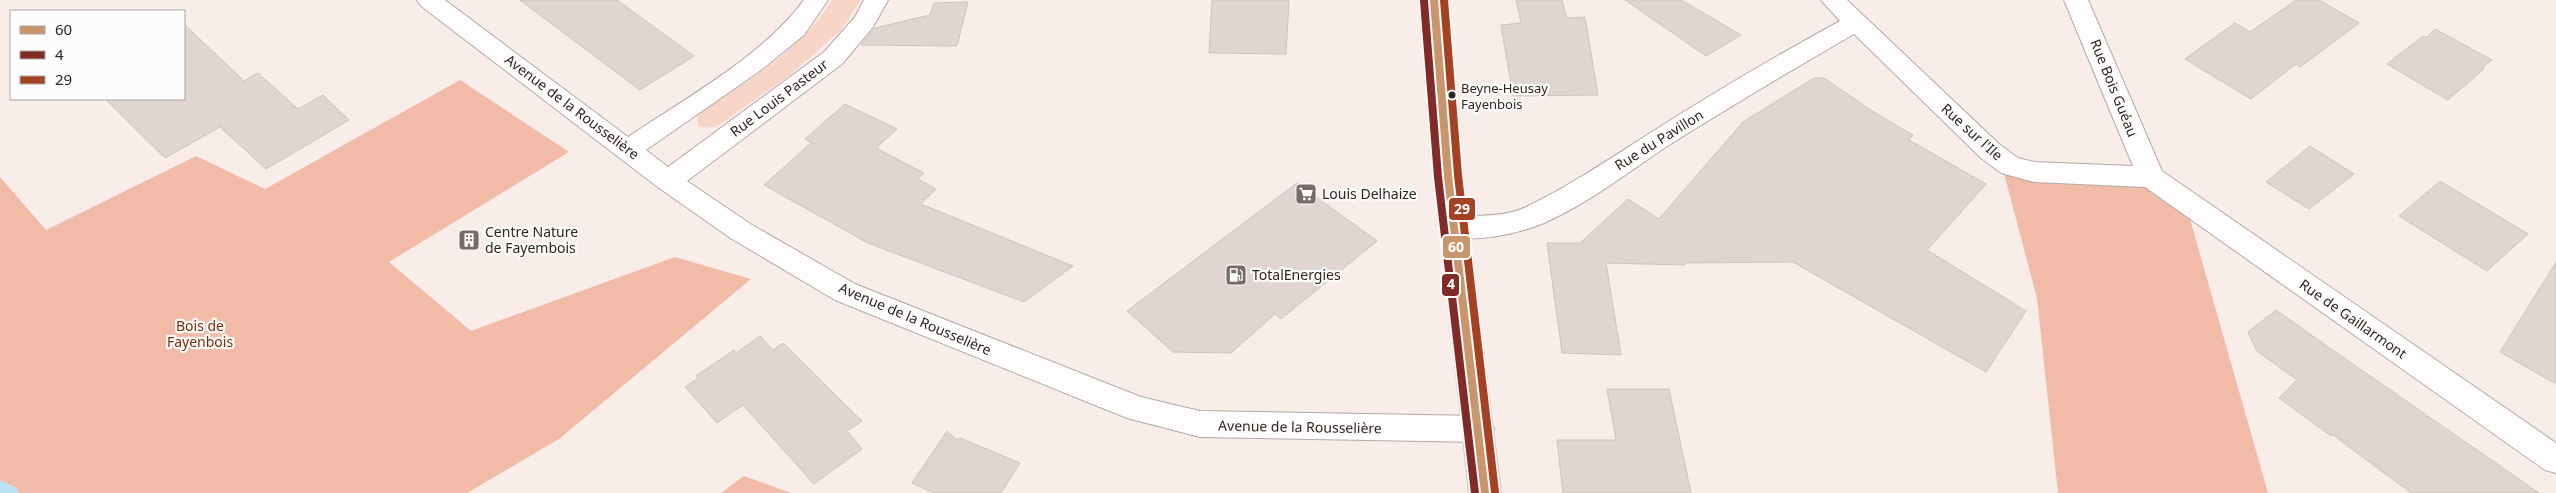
<svg xmlns="http://www.w3.org/2000/svg" width="2556" height="493" font-family="'Noto Sans',sans-serif">
	<style>
		.green { fill: #f7d4c6 }
		.forest { fill: #f2bba7 }
		.lines { fill: none; stroke-linecap: round; stroke-linejoin: round }
		.stream { fill: #bce1f4; fill-rule: evenodd }
		.building { fill: #e0d5d1; stroke: #cec3bf }
		.minor-casing { stroke: #b3a9a5; stroke-width: 2 }
		.major-casing { stroke: #cfc9c6; stroke-width: 2 }
		.minor { fill: #fefcfc; fill-rule: evenodd }
		.major { fill: #f1f4f6; fill-rule: evenodd }
		.bus-1-casing { stroke: #fcfcfc; stroke-width: 11 }
		.bus-2-casing { stroke: #fcfcfc; stroke-width: 11 }
		.bus-3-casing { stroke: #fcfcfc; stroke-width: 11 }
		.bus-1 { stroke: #c9956d; stroke-width: 8 }
		.bus-2 { stroke: #812b29; stroke-width: 8 }
		.bus-3 { stroke: #a64224; stroke-width: 8 }
		.bus-dot { fill: #302520; stroke: #fcfcfc; stroke-width: 2 }
		.labels { text-anchor: middle; stroke-width: 4.5; stroke-linejoin: round; paint-order: stroke }
		.bus-label { font-size: 13px; fill: #302520; stroke: #fcfcfc; text-anchor: start }
		.street-label { font-size: 14px; fill: #302520; stroke: #fcfcfc }
		.poi-label { font-size: 14px; fill: #302520; stroke: #fcfcfc; text-anchor: start }
		.park-label { font-size: 14px; fill: #7c2c07; stroke: #fcfcfc }
		.line-badge { stroke: #fcfcfc; stroke-width: 2 }
		.badge-label { font-size: 14px; text-anchor: middle; font-weight: bold; fill: #fff }
	</style>
	<rect width="100%" height="100%" fill="#f8ede9"/>
	<path class="green" d="M832,0H861L841,30L790,75L719,125L710,128L698,126L697,117L701,111C746,83 805,46 832,0Z"/>
	<path class="forest" d="M460,80L569,152L389,262L471,331L675,257L751,279L559,439L467,493H0V177L46,230L196,156L265,189Z
		M2003,170L2180,184L2268,493H2058L2037,298Z
		M744,476L791,493H721Z"/>
	<g class="lines">
		<path class="stream" d="M0,480L17,488L19,493H0Z"/>
	</g>
	<path class="building" d="M520,0H617L694,56L640,90Z
		M1212,0H1289L1286,54L1209,53Z
		M1516,0H1562L1567,18L1585,17L1598,95L1513,96L1501,25L1521,23Z
		M1625,0H1681L1741,35L1706,56Z
		M2296,0H2319L2359,23L2300,67L2296,64L2251,99L2185,59L2235,23L2250,32Z
		M968,2L957,46L861,45L875,28L930,15L934,3Z
		M184,24L244,81L258,73L298,109L323,95L349,120L266,169L220,127L165,158L105,99H184Z
		M2435,29L2492,60L2482,68L2484,69L2448,100L2387,64L2423,36L2427,37Z
		M1814,78H1824L1875,113L1913,135L1909,140L1986,184L1927,250L2026,311L1986,372L1793,262L1684,263L1685,265L1606,263L1621,355L1562,353L1547,243H1580L1628,199L1659,219L1743,122Z
		M845,104L897,129L876,148L924,173L918,179L936,189L921,204L1073,266L1024,302L868,243L764,185L811,143L805,139Z
		M2310,146L2354,174L2309,209L2266,182Z
		M2440,181L2528,234L2487,271L2399,216Z
		M1297,183L1377,241L1281,319L1275,314L1231,353L1173,352L1127,311Z
		M2556,262V384L2500,352Z
		M2276,310L2334,351L2539,493H2411L2333,435L2331,436L2279,398L2297,380L2257,351L2248,332Z
		M760,336L773,350L783,343L862,421L847,431L862,449L814,484L743,405L717,423L685,387L698,378L696,376L734,350L736,353Z
		M1607,389H1669L1691,493H1563L1557,440H1616Z
		M947,431L957,440L960,438L1020,463L1001,493H934L912,483Z"/>
	<g class="lines">
		<g class="minor-casing">
			<path id="minor" d="M417,0H445L628,137C685,98 763,56 804,0H828L804,35L761,70L646,150L668,167L824,52L855,17L864,0H888L873,27L842,64L687,181L752,225L855,284L1141,397L1200,411L1479,416L1490,420L1494,429L1490,438L1479,442L1200,437L1127,418L835,300L732,239L659,188L421,6Z
				M1821,0H1847L1999,144L2018,158L2034,162L2133,166L2064,0H2088L2162,171L2556,443V473L2545,470L2145,187L2034,182L2001,173L1981,158L1854,34C1790,71 1728,108 1666,147C1627,173 1587,204 1544,223C1517,234 1473,244 1444,235L1440,228L1444,221C1471,212 1500,220 1526,207C1574,184 1618,153 1663,125C1721,88 1780,54 1840,21Z"/>
		</g>
		<g class="major-casing">
			<path id="major" d="M1422,0H1446L1461,176L1501,493H1469L1435,176Z"/>
		</g>
		<use href="#minor" class="minor"/>
		<use href="#major" class="major"/>
		<g class="bus-1-casing">
			<path id="bus-1" d="M1434,0L1448,176L1485,493"/>
		</g>
		<g class="bus-2-casing">
			<path id="bus-2" d="M1424,1L1438,177L1475,493"/>
		</g>
		<g class="bus-3-casing">
			<path id="bus-3" d="M1444,0L1458,175L1495,492"/>
		</g>
		<use href="#bus-1" class="bus-1"/>
		<use href="#bus-2" class="bus-2"/>
		<use href="#bus-3" class="bus-3"/>
	</g>
	<defs>
		<g id="supermarket-square" transform="scale(1.125)"><rect x="-9" y="-9" width="18" height="18" rx="4" fill="#766b66" stroke="#fcfcfc"/><path d="M-6-5.5h2.5l.6 2H6L4.5 2H-2.5L-4.4-4H-6ZM-1.5 3.2a1.3 1.3 0 1 0 .1 0ZM3 3.2a1.3 1.3 0 1 0 .1 0Z" fill="#fff"/></g>
		<g id="building-square" transform="scale(1.125)"><rect x="-9" y="-9" width="18" height="18" rx="4" fill="#766b66" stroke="#fcfcfc"/><path d="M-4-6H4V6H1V3H-1V6H-4ZM-2.5-4.3h1.7v1.8h-1.7ZM.8-4.3h1.7v1.8H.8ZM-2.5-1h1.7V.8h-1.7ZM.8-1h1.7V.8H.8Z" fill="#fff"/></g>
		<g id="fuel-square" transform="scale(1.125)"><rect x="-9" y="-9" width="18" height="18" rx="4" fill="#766b66" stroke="#fcfcfc"/><path d="M-5.5-6h7V0h2V4h1.3V-2.5L3-4.5l.8-.8L6-3V5H2.5V1h-1V6h-7ZM-4.2-4.7v3.2H.2V-4.7Z" fill="#fff"/></g>
	</defs>
	<g fill-rule="evenodd">
		<use href="#supermarket-square" x="1306" y="194"/>
		<use href="#building-square" x="469" y="240"/>
		<use href="#fuel-square" x="1236" y="275"/>
	</g>
	<circle class="bus-dot" cx="1452" cy="95" r="4.5"/>
	<g class="labels">
		<g class="bus-label">
			<text x="1461" y="93">Beyne-Heusay<tspan x="1461" dy="16">Fayenbois</tspan></text>
		</g>
		<g class="street-label">
			<text transform="translate(2114 88) rotate(68)" y="5">Rue Bois Guéau</text>
			<text transform="translate(779 98) rotate(-37)" y="5">Rue Louis Pasteur</text>
			<text transform="translate(572 107) rotate(37)" y="5">Avenue de la Rousselière</text>
			<text transform="translate(1972 132) rotate(42)" y="5">Rue sur l'Ile</text>
			<text transform="translate(1659 140) rotate(-32)" y="5">Rue du Pavillon</text>
			<text transform="translate(915 319) rotate(23)" y="5">Avenue de la Rousselière</text>
			<text transform="translate(2353 319) rotate(35)" y="5">Rue de Gaillarmont</text>
			<text transform="translate(1300 427) rotate(1)" y="5">Avenue de la Rousselière</text>
		</g>
		<g class="poi-label">
			<text x="1322" y="199">Louis Delhaize</text>
			<text x="485" y="237">Centre Nature<tspan x="485" dy="16">de Fayembois</tspan></text>
			<text x="1252" y="280">TotalEnergies</text>
		</g>
		<g class="park-label">
			<text x="200" y="331">Bois de<tspan x="200" dy="16">Fayenbois</tspan></text>
		</g>
	</g>
	<g class="line-badge">
		<rect x="1448" y="197" width="28" height="24" rx="5" fill="#a64224"/>
		<rect x="1442" y="235" width="29" height="24" rx="5" fill="#c9956d"/>
		<rect x="1441" y="273" width="19" height="24" rx="5" fill="#812b29"/>
	</g>
	<g class="badge-label">
		<text x="1462" y="214">29</text>
		<text x="1456" y="252">60</text>
		<text x="1451" y="289">4</text>
	</g>
	<rect x="10" y="10" width="175" height="90" fill="#fcfcfc" stroke="#aaa6a4"/>
	<rect x="20" y="26" width="25" height="8" fill="#c9956d" stroke="#aaa6a4"/>
	<text x="55" y="35" font-size="15" fill="#302520">60</text>
	<rect x="20" y="51" width="25" height="8" fill="#812b29" stroke="#aaa6a4"/>
	<text x="55" y="60" font-size="15" fill="#302520">4</text>
	<rect x="20" y="76" width="25" height="8" fill="#a64224" stroke="#aaa6a4"/>
	<text x="55" y="85" font-size="15" fill="#302520">29</text>
</svg>
